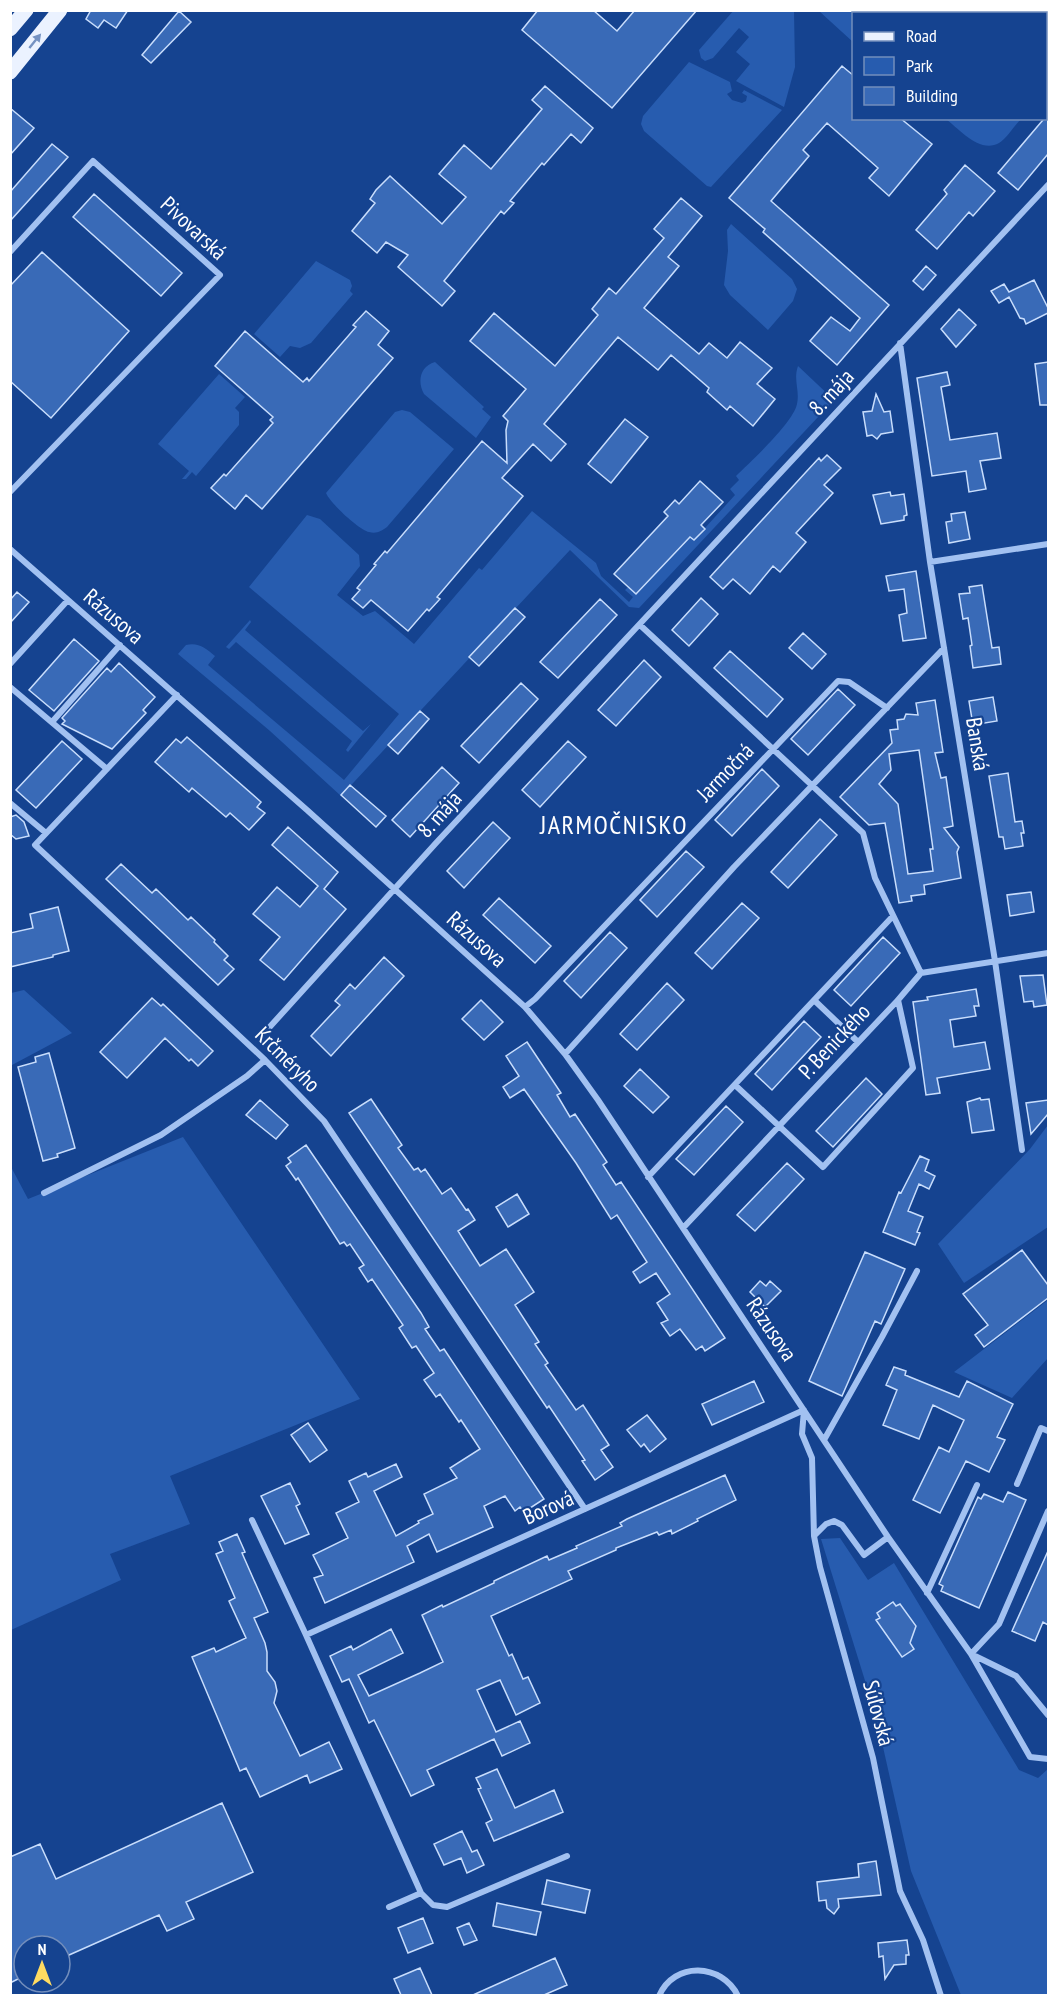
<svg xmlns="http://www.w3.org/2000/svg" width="1059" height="2006" font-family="'PT Sans Narrow',sans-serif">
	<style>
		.green { fill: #275caf }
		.building { fill: #396ab7; stroke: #c8ddfc; stroke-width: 1.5; fill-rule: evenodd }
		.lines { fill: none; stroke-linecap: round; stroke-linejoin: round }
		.street { stroke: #a2c1f1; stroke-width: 6 }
		.primary { stroke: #ebf2ff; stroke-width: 15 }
		.oneway { fill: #7592c2 }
		.labels { text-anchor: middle; stroke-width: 4.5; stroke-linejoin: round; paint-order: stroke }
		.street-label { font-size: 22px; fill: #fff; stroke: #154390 }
		.quarter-label { font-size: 26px; letter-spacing: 1.5px; fill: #fff; stroke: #154390 }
	</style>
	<rect width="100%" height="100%" fill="#154390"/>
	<path class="green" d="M734,10L794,11L795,67L784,107L736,81L750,64L736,52L749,37L739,28L713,58L705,61L701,58L699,50Z
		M903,10L957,11V13H902Z
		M819,11H852L856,13L854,14L853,42Z
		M689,62L730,82L732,91L727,94L732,100L742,103L746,101L747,96L742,93L744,90L782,110L711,187L707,186L644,131L641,124L643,116Z
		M946,119H1021C1014,126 1007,138 999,143C980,154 959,129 946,119Z
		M731,224L792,279L797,289L793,301L768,330L730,295L724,285L728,251L727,230Z
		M316,261L350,280L352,286L350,291L353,294L311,343L300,348L290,346L280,357L254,334Z
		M435,362L484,407L482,409L491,417L476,438L424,394C417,382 420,366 435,362Z
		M798,366L834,400L639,608L629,607L570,550L341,796L270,731L178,654L186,645C198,642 206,648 215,656L208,665L344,780L399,714L249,587L307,515L320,519L359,555L360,566L337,595L363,616L375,611L414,644L479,568L482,570L532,511L596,563L601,576L629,602L633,597L625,590L628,587L636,594L690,537L694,540L735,495L730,489L739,480L736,476C751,461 793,423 797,404C800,390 793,380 798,366Z
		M219,374L245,397L235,408L239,412V425L196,476L192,472L186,479H182L189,471L158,444Z
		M402,410L410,412L454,449L387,527C381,531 377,534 369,532C359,530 330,503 326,493L395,412Z
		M250,620L251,622L245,630L363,731L371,724L348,752L346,750L352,741L236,642L229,649L226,647Z
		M24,990L72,1033L12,1065L11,1076V993Z
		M1048,1125V1227L964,1283L938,1244L1030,1149Z
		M183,1137L360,1399L170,1476L190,1524L110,1554L121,1580L11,1630L10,1165L28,1199Z
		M1048,1300V1358L1012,1398L954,1372Z
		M840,1538L868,1580L894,1563L1019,1770L1038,1778L1048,1769V1995H961L911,1871L876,1716L821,1539Z"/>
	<path class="building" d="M91,10H128L116,28L104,20L98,28L86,19Z
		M538,10H593L617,31L635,10H697L612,108L522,30Z
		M179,11L191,22L151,63L142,55Z
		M842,66L854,76V118H900L932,144L889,196L869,178L878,168L827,123L803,150L809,156L771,201L889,305L837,365L810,341L831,317L850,331L860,318L763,232L765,229L729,198Z
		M545,86L593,128L581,143L571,134L544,165L542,163L510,201L514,203L504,214L501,211L444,281L455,291L442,306L398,267L408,255L386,242L377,253L352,231L375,203L370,199L376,190L390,176L442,224L466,197L439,174L464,145L491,169L542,109L532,100Z
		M10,108L34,128L10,155Z
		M1048,114V154L1018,190L998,173Z
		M52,144L68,157L10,221V192Z
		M965,165L995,191L973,216L969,212L937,249L916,230L947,194L944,190Z
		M94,194L182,273L161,296L73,217Z
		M681,198L702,216L668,257L679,266L644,308L699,354L709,343L727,358L740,342L772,368L757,384L775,399L753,426L730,406L727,410L707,392L709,388L671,355L658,370L618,337L544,424L566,444L551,461L533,444L502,478L523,496L437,597L440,599L429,611L427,609L408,631L371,600L363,608L352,599L360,590L357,588L376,565L374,564L385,551L387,553L482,441L507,463L506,430L508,421L503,416L526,389L470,341L494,313L555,366L598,315L592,309L609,288L616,294L664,238L654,229Z
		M42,252L129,331L51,418L10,381V286Z
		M926,266L936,275L923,290L913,281Z
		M1034,280L1048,308V313L1026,324L1024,319L1020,318L1009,297L999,303L991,291L1004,284L1009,292Z
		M959,309L976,325L956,347L941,329Z
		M366,311L389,331L378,345L393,358L262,509L246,495L235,509L211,488L224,474L226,476L273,423L270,420L273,417L215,366L245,331L303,382L307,378L309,381L356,327L353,325Z
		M1048,362V405H1040L1035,364Z
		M947,372L950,385L941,387L950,440L997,433L1001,458L980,461L986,489L969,492L966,471L932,476L917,378Z
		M876,394L884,412L890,411L893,432L881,434L877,439L872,435L867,436L863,412L872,411Z
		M625,419L648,437L611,483L588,464Z
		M827,455L841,468L824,485L833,493L796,533L806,542L780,572L773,566L750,594L733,579L723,589L710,577L806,472L819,458L821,461Z
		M700,481L723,502L701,525L705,529L694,540L690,537L636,594L614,574L668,516L664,512L675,500L679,504Z
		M890,492L891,496L904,494L907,515L904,516V520L881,524L873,495Z
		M965,512L970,539L949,543L946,522L952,521L951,514Z
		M916,571L926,638L903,641L899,615L907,613L904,589L889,591L886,576Z
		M982,585L992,648L999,647L1001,664L973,668L970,646L972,645L968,618L963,619L959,594L970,593L969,587Z
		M17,592L29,602L10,623V600Z
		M701,598L718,614L689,646L672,630Z
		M600,599L617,615L558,678L540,662Z
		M515,608L525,617L479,666L469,657Z
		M803,633L826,654L812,669L789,648Z
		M74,639L99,661L54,711L29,690Z
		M730,651L783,699L767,717L714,668Z
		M644,660L661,677L616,726L598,710Z
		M119,663L155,697L143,710L146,713L112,749L62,724L65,721L62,718L107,668L111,672Z
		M521,683L538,699L479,763L461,746Z
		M838,689L855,705L808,755L791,739Z
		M993,697L997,721L973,725L969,701Z
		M935,700L943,752L935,753L941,778L946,777L953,826L944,828L959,847L957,852L961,878L924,885L925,894L911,896L912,901L899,903L885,823L869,825L840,797L892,743L890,730L898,729L897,720L904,719L906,714L918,715L916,703ZM919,750L933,849H930L933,871L908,874L898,804L879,784L891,770L889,754Z
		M420,711L429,719L398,754L388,745Z
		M187,737L261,802L257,807L265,813L249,830L230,813L226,817L192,788L189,792L155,762L176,739L181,743Z
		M62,741L82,759L36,808L16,790Z
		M568,741L586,757L540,807L522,790Z
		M442,767L459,783L410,837L392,820Z
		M762,769L779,786L732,836L715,820Z
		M1008,773L1015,822L1022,821L1024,833H1021L1023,846L1005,849L1003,837H999L989,776Z
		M350,785L386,816L376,827L341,795Z
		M16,815L24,822L29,836L16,839L10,834V817Z
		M820,819L837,835L788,888L771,872Z
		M493,822L510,838L464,888L447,871Z
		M288,827L338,872L324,889L346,909L284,980L260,960L280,937L253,914L277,887L300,907L318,886L272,845Z
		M686,851L704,867L657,917L640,900Z
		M121,864L152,893L156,889L188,920L191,917L215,940L214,942L228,956L224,960L234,969L218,985L106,879Z
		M1031,892L1034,912L1010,916L1007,895Z
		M499,898L551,946L535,963L483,915Z
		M742,903L759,918L712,969L695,953Z
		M58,907L69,951L53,955V957L10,967V933L33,928L30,914Z
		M610,932L627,948L581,998L564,981Z
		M883,937L900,953L851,1006L834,990Z
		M384,957L404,976L331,1056L311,1036L340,1005L335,1001L350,984L355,989Z
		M1043,975L1047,1005L1034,1007L1033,1001L1024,1002L1020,976Z
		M667,983L684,1000L637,1050L620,1034Z
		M976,989L979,1006H974L976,1016L950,1020L954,1047L985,1042L990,1069L937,1078L940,1093L926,1095L913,1002L928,1000L927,997Z
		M152,998L161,1006L163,1004L213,1051L198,1066L191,1059L189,1061L165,1038L127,1078L100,1052Z
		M481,1000L503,1022L484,1040L462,1019Z
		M804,1021L821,1037L772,1090L755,1074Z
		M527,1042L561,1093L557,1095L570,1117L575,1114L607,1162L603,1165L616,1185L621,1182L725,1338L705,1351L702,1346L696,1350L680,1329L670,1336L661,1323L668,1320L657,1303L670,1294L656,1273L640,1283L633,1272L647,1262L617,1215L611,1219L576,1163L524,1089L510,1098L503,1087L519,1076L506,1056Z
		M49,1053L75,1148L57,1154L58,1157L43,1161L18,1067L36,1062L35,1057Z
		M640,1069L669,1097L653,1113L624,1086Z
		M866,1078L882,1094L833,1147L816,1131Z
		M980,1098L981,1100L989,1099L994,1130L972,1133L967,1102Z
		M371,1099L402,1145L398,1148L414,1170L418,1168L421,1172L425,1169L442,1194L451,1188L466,1210L468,1209L475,1220L458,1231L480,1266L506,1249L534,1292L515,1305L539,1342L535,1344L548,1363L545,1365L576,1410L583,1405L609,1445L601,1450L613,1467L595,1480L582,1461L585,1460L549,1406L547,1408L349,1113Z
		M260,1100L288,1125L276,1139L246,1115Z
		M1048,1100V1114L1031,1134L1026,1103Z
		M726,1106L743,1122L694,1175L676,1159Z
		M306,1145L421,1313L429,1327L425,1329L440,1351L444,1349L544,1499L524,1512L520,1507L515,1511L505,1496L484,1506L493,1527L437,1552L429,1534L407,1546L414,1562L325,1603L314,1578L323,1575L313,1555L348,1538L336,1513L359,1502L349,1481L366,1473L368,1477L396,1464L402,1477L374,1491L396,1536L419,1523L418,1521L433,1514L424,1494L457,1478L450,1468L480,1449L461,1420L459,1422L440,1394L436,1397L424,1380L434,1373L416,1346L412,1348L399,1328L403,1325L372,1279L368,1282L359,1268L364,1265L350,1244L347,1246L344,1242L340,1244L298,1178L296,1180L286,1166L291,1162L288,1158Z
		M920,1156L929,1160L925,1171L935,1176L929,1189L919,1184L908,1211L923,1217L917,1232L920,1233L915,1245L883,1232L899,1192L901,1193Z
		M787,1163L804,1179L755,1231L737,1215Z
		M517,1194L529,1214L508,1227L496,1207Z
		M1022,1250L1048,1285V1298L984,1347L975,1335L988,1325L963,1294Z
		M865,1252L905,1269L881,1324L875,1321L842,1396L809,1381Z
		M760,1281L766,1286L770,1281L781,1291L765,1307L750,1292Z
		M894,1367L906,1371L905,1375L959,1397L967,1381L1013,1404L997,1437L1005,1440L989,1472L966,1461L940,1513L913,1500L939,1447L949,1452L964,1420L933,1405L919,1439L883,1425L897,1390L886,1385Z
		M754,1381L764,1402L712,1425L702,1404Z
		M647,1415L666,1439L650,1452L644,1444L641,1447L627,1430Z
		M308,1423L327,1450L310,1462L291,1435Z
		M725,1475L736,1500L697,1519L698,1521L672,1534L671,1530L659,1535L657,1532L616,1548V1550L568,1571L572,1579L491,1616L509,1656L512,1654L523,1679L528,1677L540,1703L516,1715L500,1680L477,1690L496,1732L520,1721L530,1743L502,1756L494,1739L427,1770L434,1785L411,1796L374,1720L369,1723L349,1679L342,1682L330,1656L351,1646L353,1650L391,1629L403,1653L358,1675L369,1696L420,1673L443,1662L422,1615L442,1605L443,1607L494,1583V1581L547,1556L549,1560L577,1548L576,1546L622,1526L620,1523L627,1519Z
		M290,1483L300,1504L296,1506L309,1534L285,1544L261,1496Z
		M1008,1492L1026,1500L979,1608L941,1591L943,1586L939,1584L978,1497L981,1499L984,1494L1003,1502Z
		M237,1534L245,1552L242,1553L268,1612L254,1618L265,1643L267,1652V1671L275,1682L277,1691L274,1703L300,1756L329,1742L342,1769L310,1783L307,1775L260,1797L246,1768L240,1771L192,1657L214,1648L216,1652L246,1638L229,1601L235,1598L216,1554L223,1551L219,1542Z
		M1048,1551V1625L1043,1622L1035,1641L1012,1631Z
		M893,1602L896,1606L900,1604L916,1626L910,1643L914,1649L902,1657L876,1620L880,1618L877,1613Z
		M497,1769L515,1808L554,1790L563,1812L494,1841L486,1823L492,1820L478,1789L481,1788L476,1778Z
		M222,1803L253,1872L186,1902L194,1919L167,1931L159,1915L60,1959V1946H24V1976L10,1983V1857L40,1844L56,1879Z
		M462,1831L472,1852L477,1850L484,1865L467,1873L461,1858L444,1865L434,1844Z
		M876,1861L881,1895L838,1899L839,1907L834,1914L827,1908L826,1900L819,1901L817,1882L859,1877L858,1864Z
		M547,1880L590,1890L585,1913L542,1904Z
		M497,1903L541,1912L536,1935L493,1926Z
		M423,1918L433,1943L408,1953L398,1928Z
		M469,1923L477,1940L464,1945L457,1928Z
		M907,1940L909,1955H906V1964L894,1965L885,1979L883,1956L879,1957L878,1943Z
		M555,1958L567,1985L544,1995H473Z
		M420,1968L432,1995H401L394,1979Z"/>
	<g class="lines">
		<path class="street" d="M10,252L93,161L220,275L10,492
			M900,343L930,562L995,961L1022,1150
			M10,549L307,810L525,1007L565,1054L598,1100L888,1537L971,1654L1030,1757L1048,1759
			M930,562L1048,544
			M640,625L863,833L875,878L921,973
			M10,664L68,600
			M10,687L107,769
			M177,695L35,845L265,1060L324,1121L585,1509
			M52,722L120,645
			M10,803L46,833
			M814,1000L858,1042
			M525,1007L535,999L838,681L849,682L887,708
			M267,1030L436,843L1048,185
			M565,1054L734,867L944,648
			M735,1085L823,1167L913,1068L898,1000
			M648,1177L893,916
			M44,1193L161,1135L247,1076L265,1060
			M683,1228L898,1000L921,973L1048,953
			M824,1440L882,1337L917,1271
			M1017,1484L1041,1428L1048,1431
			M252,1520L306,1635L804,1410L802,1434L812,1458L814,1536
			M888,1537L864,1555L842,1525L834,1521L826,1524L814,1536L820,1567L873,1758L900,1891L923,1940L941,1996
			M927,1593L977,1485
			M306,1635L421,1893L433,1905L447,1907L567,1856
			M971,1654L999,1624L1048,1511
			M971,1654L1016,1676L1048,1715
			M389,1907L421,1893
			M659,1996C674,1961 722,1963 738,1996"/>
		<path class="primary" d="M10,29L26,10
			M10,72L60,10"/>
	</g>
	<defs><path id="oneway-solid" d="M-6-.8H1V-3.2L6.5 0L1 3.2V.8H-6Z" transform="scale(1.5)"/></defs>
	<use class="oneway" href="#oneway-solid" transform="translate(35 41) rotate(-51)"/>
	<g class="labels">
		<g class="street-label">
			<text transform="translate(194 228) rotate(43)" y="8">Pivovarská</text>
			<text transform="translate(831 392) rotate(-47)" y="8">8. mája</text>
			<text transform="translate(114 616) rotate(41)" y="8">Rázusova</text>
			<text transform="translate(978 744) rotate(81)" y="8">Banská</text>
			<text transform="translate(725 772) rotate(-46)" y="8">Jarmočná</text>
			<text transform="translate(439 814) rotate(-48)" y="8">8. mája</text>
			<text transform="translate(477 939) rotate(42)" y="8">Rázusova</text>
			<text transform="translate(834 1041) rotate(-47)" y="8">P. Benického</text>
			<text transform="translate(288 1059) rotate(45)" y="8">Krčméryho</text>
			<text transform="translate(772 1329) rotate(56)" y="8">Rázusova</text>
			<text transform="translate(548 1507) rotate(-24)" y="8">Borová</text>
			<text transform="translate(879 1713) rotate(75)" y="8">Súľovská</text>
		</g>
		<g class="quarter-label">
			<text x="614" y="834">JARMOČNISKO</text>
		</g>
	</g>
	<rect width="1059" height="2006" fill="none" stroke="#ffffff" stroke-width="24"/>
	<rect x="852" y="12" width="195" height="108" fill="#154390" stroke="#738ebc" stroke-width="1.5"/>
	<rect x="864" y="32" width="30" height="9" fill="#ebf2ff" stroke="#738ebc" stroke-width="1.5"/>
	<text x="906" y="42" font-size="18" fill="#ffffff">Road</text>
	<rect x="864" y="57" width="30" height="18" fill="#275caf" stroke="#738ebc" stroke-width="1.5"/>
	<text x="906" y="72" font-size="18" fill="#ffffff">Park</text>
	<rect x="864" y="87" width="30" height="18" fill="#396ab7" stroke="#738ebc" stroke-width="1.5"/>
	<text x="906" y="102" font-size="18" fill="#ffffff">Building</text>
	<g transform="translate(42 1964)"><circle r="28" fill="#154390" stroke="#738ebc" stroke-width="1.5"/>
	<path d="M0-4.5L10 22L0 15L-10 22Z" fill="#ffdb61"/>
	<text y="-9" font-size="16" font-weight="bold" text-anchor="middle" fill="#ffffff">N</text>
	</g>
</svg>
